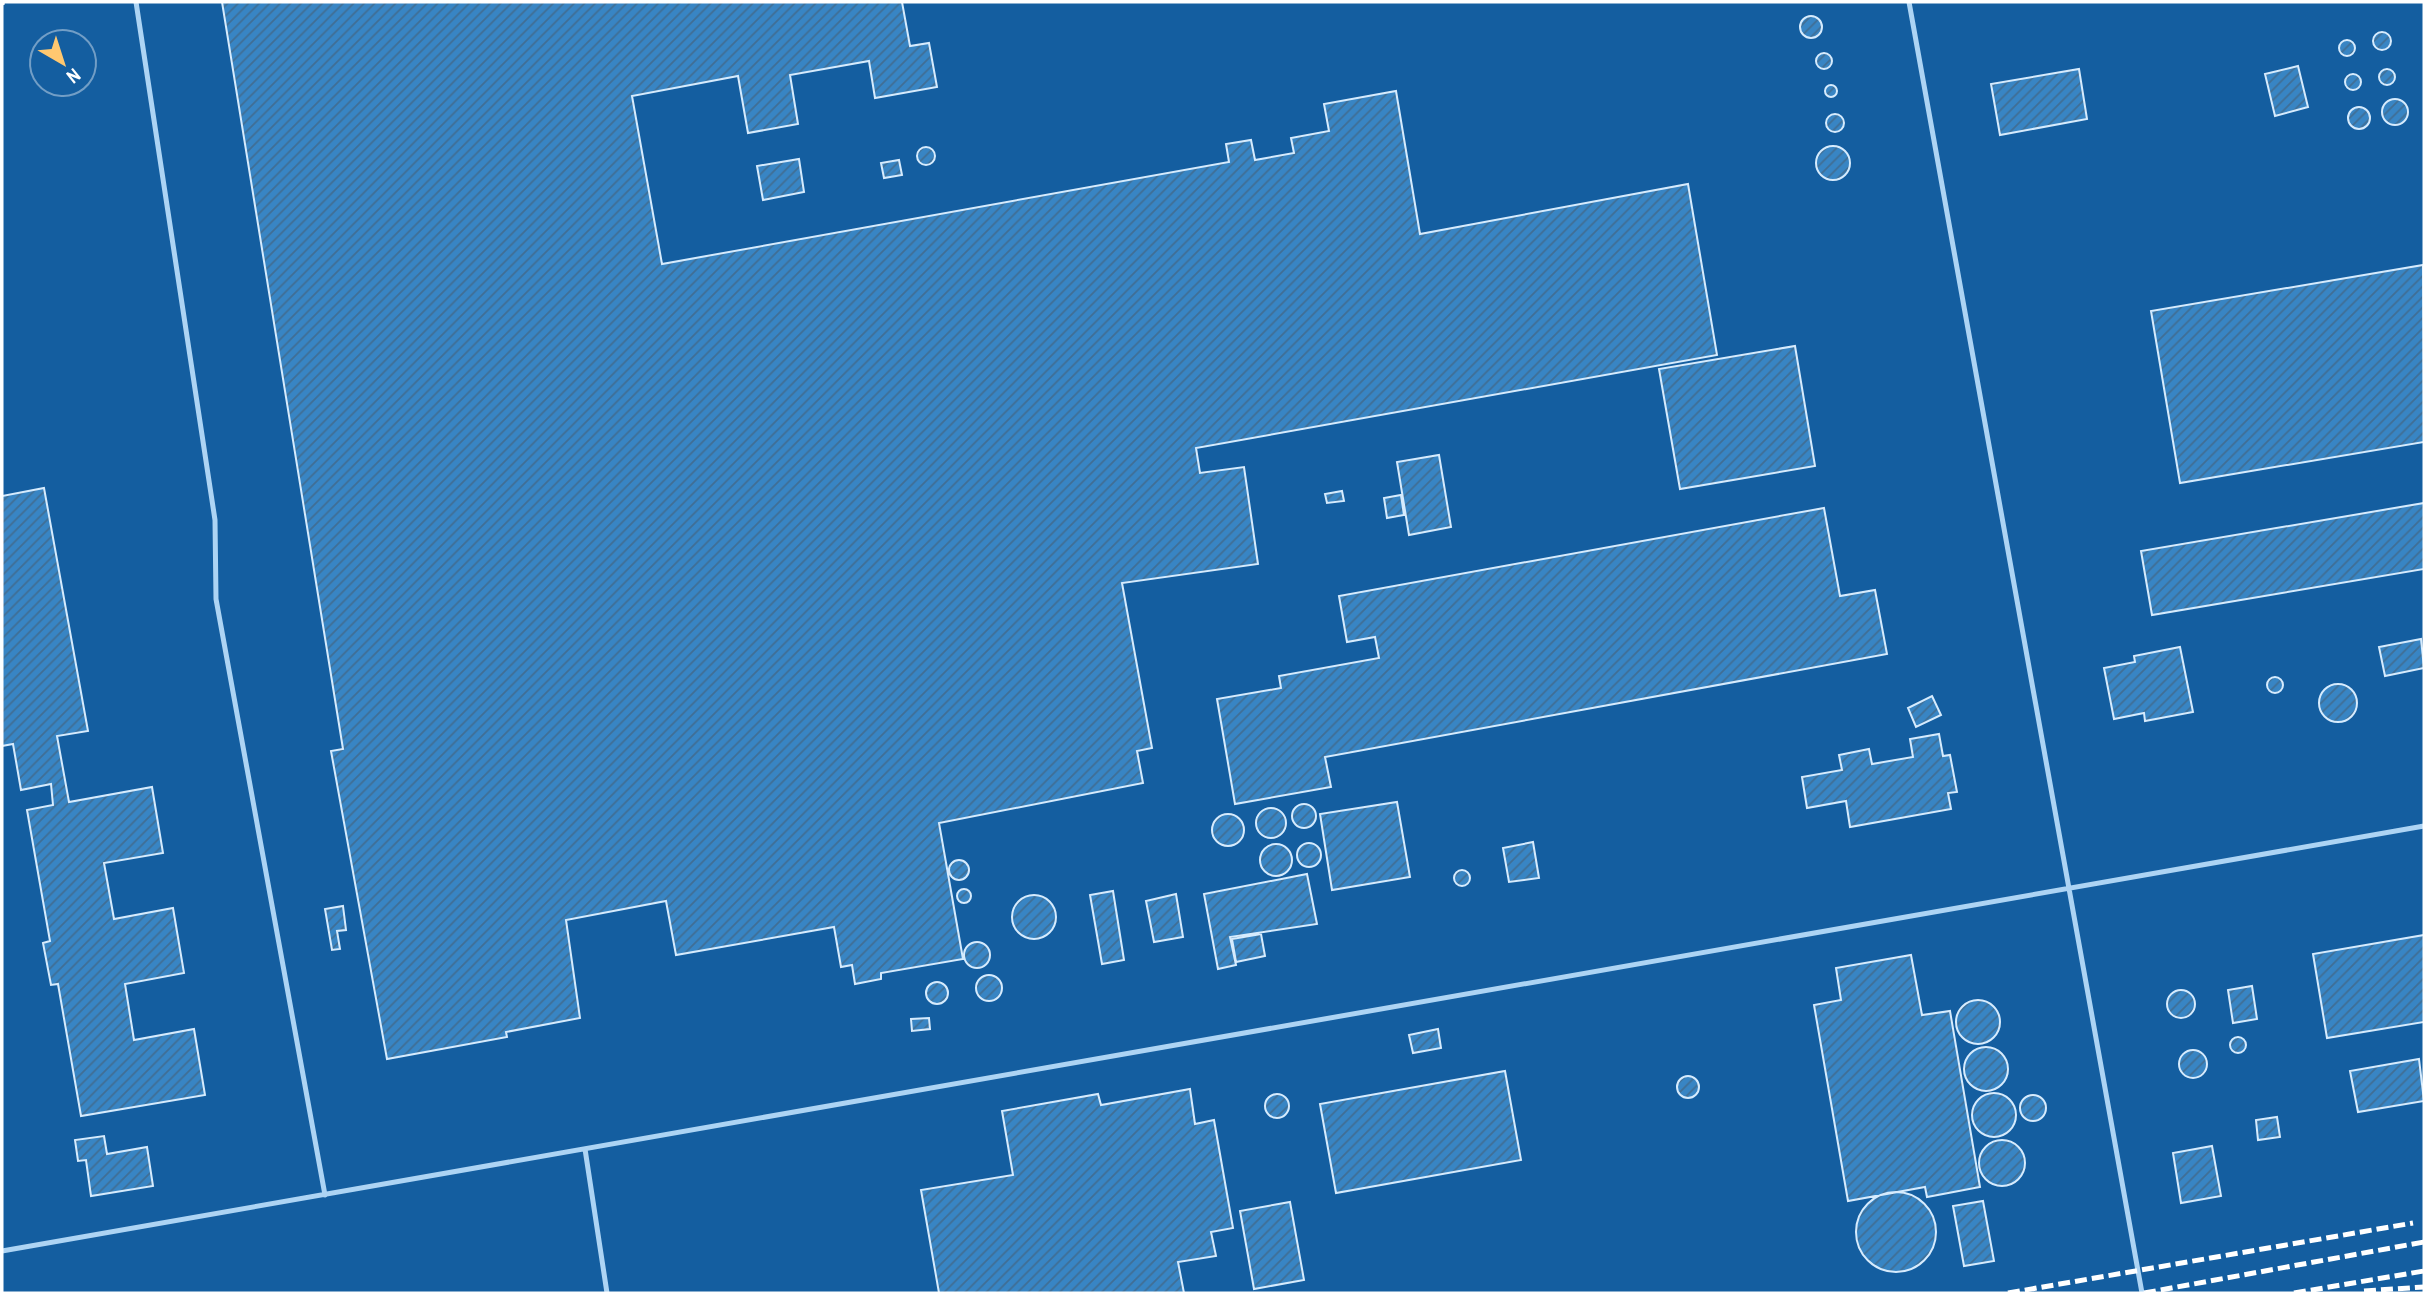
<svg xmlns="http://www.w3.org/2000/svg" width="2426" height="1295" font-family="'Archivo Narrow',sans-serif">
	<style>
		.building { fill: url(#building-hatch); stroke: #d6ebfd; stroke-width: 2 }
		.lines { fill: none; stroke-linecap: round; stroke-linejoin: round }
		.lane { stroke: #add4f4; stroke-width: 5 }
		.rail { stroke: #fff; stroke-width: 5; stroke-dasharray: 12 5; stroke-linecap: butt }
	</style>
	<defs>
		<pattern id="building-hatch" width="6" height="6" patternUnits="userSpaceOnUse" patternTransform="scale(1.75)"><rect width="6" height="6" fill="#3885c4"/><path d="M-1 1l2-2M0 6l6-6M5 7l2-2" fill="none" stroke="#406e94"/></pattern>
	</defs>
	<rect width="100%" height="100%" fill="#145ea0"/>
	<path class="building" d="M222,2H902L910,46L929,43L937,87L875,98L869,61L790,75L798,124L748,133L738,76L632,96L662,264L1229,162L1226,144L1251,140L1255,160L1294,153L1291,138L1329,131L1324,104L1396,91L1420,234L1688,184L1717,355L1196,448L1200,473L1244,467L1258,564L1122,583L1152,748L1137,751L1143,783L939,823L963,959L881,973V979L855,984L852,965L841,967L834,927L676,955L666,901L566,920L580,1018L506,1032L507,1037L387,1059L331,751L343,749Z
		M1800 27a11 11 0 1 1 22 0a11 11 0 1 1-22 0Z
		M2373 41a9 9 0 1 1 18 0a9 9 0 1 1-18 0Z
		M2339 48a8 8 0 1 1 16 0a8 8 0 1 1-16 0Z
		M1816 61a8 8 0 1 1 16 0a8 8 0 1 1-16 0Z
		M2298,66L2308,107L2275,116L2265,74Z
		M2379 77a8 8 0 1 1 16 0a8 8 0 1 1-16 0Z
		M2079,69L2087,119L2000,135L1991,84Z
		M2345 82a8 8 0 1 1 16 0a8 8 0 1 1-16 0Z
		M1825 91a6 6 0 1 1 12 0a6 6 0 1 1-12 0Z
		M2382 112a13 13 0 1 1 26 0a13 13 0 1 1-26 0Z
		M2348 118a11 11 0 1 1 22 0a11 11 0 1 1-22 0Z
		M1826 123a9 9 0 1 1 18 0a9 9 0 1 1-18 0Z
		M1816 163a17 17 0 1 1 34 0a17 17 0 1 1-34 0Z
		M917 156a9 9 0 1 1 18 0a9 9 0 1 1-18 0Z
		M799,159L804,192L763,200L757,166Z
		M899,160L902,175L884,178L881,163Z
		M2423,265L2424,442L2180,483L2151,311Z
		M1795,346L1815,466L1680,489L1659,369Z
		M1439,455L1451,527L1409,535L1397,462Z
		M44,488L88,731L57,736L69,802L152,787L163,853L104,863L114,919L173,908L184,973L125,984L134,1040L194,1029L205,1095L81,1116L58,984L51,985L43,943L50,941L27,810L53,805L51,784L21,790L13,744L2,746V496Z
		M1342,491L1344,501L1327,503L1325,494Z
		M1401,495L1404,515L1387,518L1384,498Z
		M2424,503V569L2152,615L2141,551Z
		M1824,508L1840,596L1875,590L1887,654L1325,757L1331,787L1235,804L1217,699L1281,688L1279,676L1379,658L1375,637L1347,642L1339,596Z
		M2421,639L2424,668L2385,676L2379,647Z
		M2180,647L2193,712L2145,721L2144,713L2114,719L2104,668L2135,662L2134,656Z
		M2267 685a8 8 0 1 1 16 0a8 8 0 1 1-16 0Z
		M2319 703a19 19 0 1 1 38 0a19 19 0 1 1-38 0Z
		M1932,696L1941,715L1916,727L1908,708Z
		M1939,734L1943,756L1950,755L1957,792L1948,793L1951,809L1850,827L1846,801L1807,808L1802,777L1842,770L1839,755L1869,749L1872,764L1913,757L1910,739Z
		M1397,802L1410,877L1332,890L1320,814Z
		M1292 816a12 12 0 1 1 24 0a12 12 0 1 1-24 0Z
		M1256 823a15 15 0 1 1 30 0a15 15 0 1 1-30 0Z
		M1212 830a16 16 0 1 1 32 0a16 16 0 1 1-32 0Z
		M1533,842L1539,878L1509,882L1503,848Z
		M1297 855a12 12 0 1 1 24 0a12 12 0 1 1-24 0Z
		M1260 860a16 16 0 1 1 32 0a16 16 0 1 1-32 0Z
		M949 870a10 10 0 1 1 20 0a10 10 0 1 1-20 0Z
		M1454 878a8 8 0 1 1 16 0a8 8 0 1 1-16 0Z
		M1307,874L1317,924L1230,937L1236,965L1218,969L1204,894Z
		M957 896a7 7 0 1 1 14 0a7 7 0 1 1-14 0Z
		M1113,891L1124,960L1102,964L1090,895Z
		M1176,894L1183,937L1154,942L1146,901Z
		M1012 917a22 22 0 1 1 44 0a22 22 0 1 1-44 0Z
		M343,906L346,930L337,931L340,949L332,950L325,909Z
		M1261,934L1265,956L1236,962L1232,939Z
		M2424,935V1022L2327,1038L2313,954Z
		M964 955a13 13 0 1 1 26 0a13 13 0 1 1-26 0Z
		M1911,955L1922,1015L1950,1011L1980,1187L1927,1197L1925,1187L1848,1201L1814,1005L1841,1000L1836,968Z
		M976 988a13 13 0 1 1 26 0a13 13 0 1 1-26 0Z
		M926 993a11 11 0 1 1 22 0a11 11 0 1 1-22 0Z
		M2252,986L2257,1019L2233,1023L2228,990Z
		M2167 1004a14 14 0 1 1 28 0a14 14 0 1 1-28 0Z
		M1956 1022a22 22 0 1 1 44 0a22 22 0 1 1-44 0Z
		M929,1018L930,1029L912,1031L911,1019Z
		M1438,1029L1441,1048L1413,1053L1409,1035Z
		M2230 1045a8 8 0 1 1 16 0a8 8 0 1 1-16 0Z
		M1964 1069a22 22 0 1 1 44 0a22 22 0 1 1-44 0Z
		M2179 1064a14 14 0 1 1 28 0a14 14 0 1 1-28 0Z
		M2419,1059L2424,1101L2358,1112L2350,1071Z
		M1505,1071L1521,1160L1336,1193L1320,1104Z
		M1677 1087a11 11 0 1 1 22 0a11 11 0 1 1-22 0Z
		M1190,1089L1195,1124L1214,1120L1233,1228L1211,1232L1216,1256L1178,1262L1184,1293H939L921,1190L1013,1175L1002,1111L1098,1094L1101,1105Z
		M1972 1115a22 22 0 1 1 44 0a22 22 0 1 1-44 0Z
		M1265 1106a12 12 0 1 1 24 0a12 12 0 1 1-24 0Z
		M2020 1108a13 13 0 1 1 26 0a13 13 0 1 1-26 0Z
		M2277,1117L2280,1137L2258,1140L2256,1120Z
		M104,1136L107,1154L147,1147L153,1186L91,1196L86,1160L78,1161L75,1140Z
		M1979 1163a23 23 0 1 1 46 0a23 23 0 1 1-46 0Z
		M2212,1146L2221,1196L2181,1203L2173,1153Z
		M1856 1232a40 40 0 1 1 80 0a40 40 0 1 1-80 0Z
		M1983,1201L1994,1261L1964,1266L1953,1206Z
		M1290,1202L1304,1280L1254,1289L1240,1211Z"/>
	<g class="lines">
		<path class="lane" d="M136,2L215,520L216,599L325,1195
			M1909,2L2142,1293
			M585,1149L607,1293
			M2,1251L2424,826"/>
		<path class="rail" d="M2,3L4,2
			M2364,1291L2424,1287
			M2008,1293L2413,1223
			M2144,1293L2424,1242
			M2294,1293L2424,1271"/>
	</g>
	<rect width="2426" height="1295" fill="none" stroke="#ffffff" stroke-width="7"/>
	<g transform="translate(63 63) rotate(141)"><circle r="33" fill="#145ea0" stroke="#729ec6" stroke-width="2"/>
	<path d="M0-5L12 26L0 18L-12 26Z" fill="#ffc870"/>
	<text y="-10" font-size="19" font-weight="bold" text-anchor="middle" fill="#ffffff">N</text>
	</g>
</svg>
